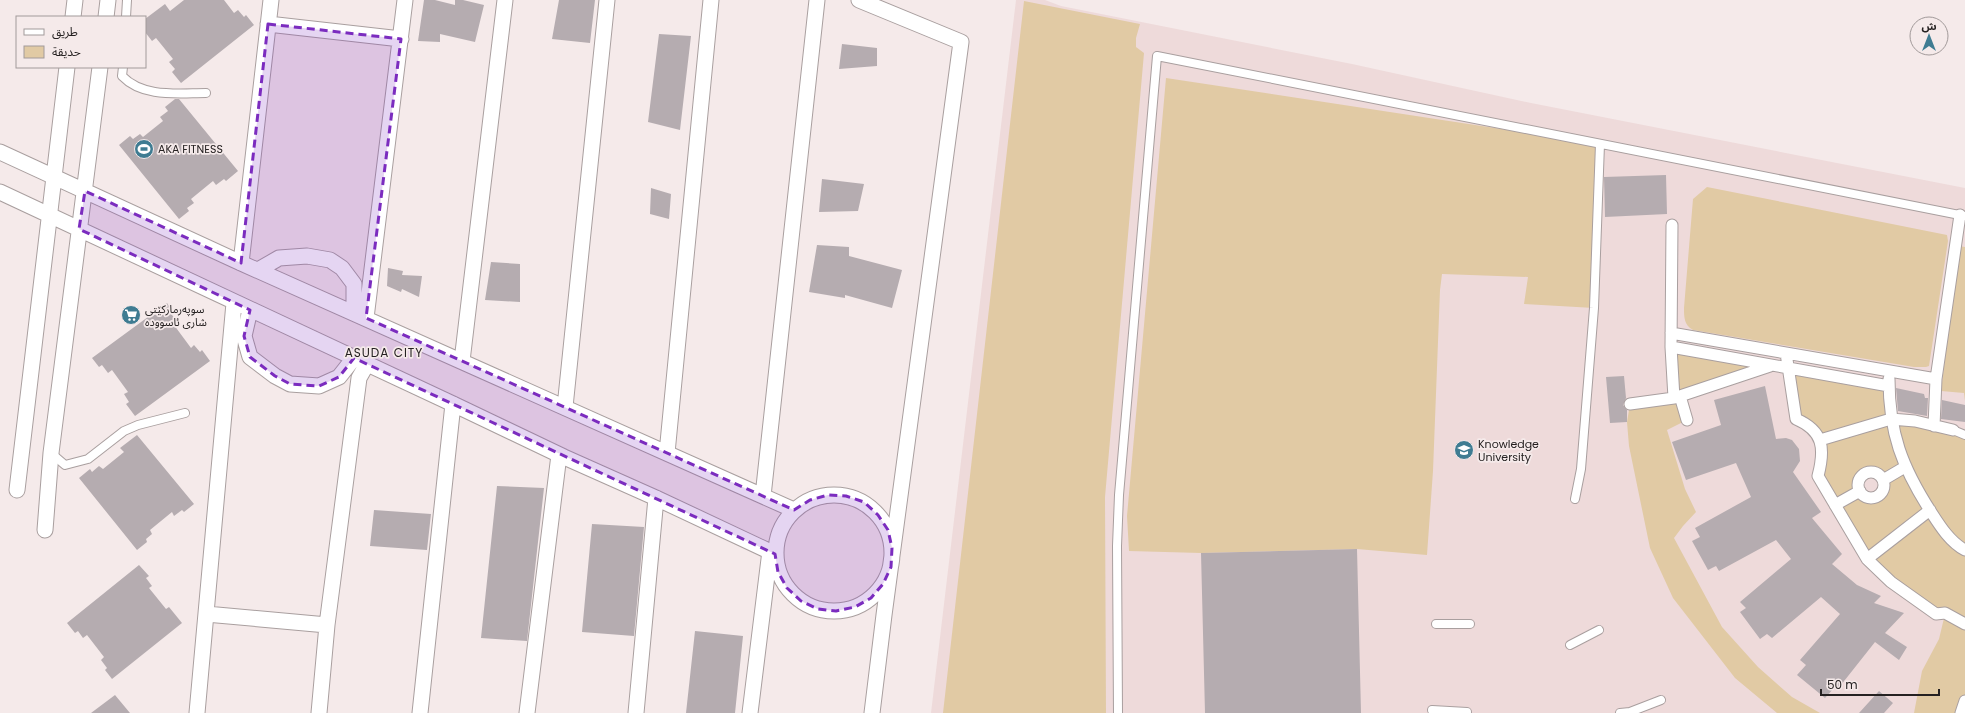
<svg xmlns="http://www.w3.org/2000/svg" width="1965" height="713" font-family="Poppins,'Noto Sans Arabic',sans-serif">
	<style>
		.built { fill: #eedada }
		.green { fill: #e1caa4; fill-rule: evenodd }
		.building { fill: #b5acb0 }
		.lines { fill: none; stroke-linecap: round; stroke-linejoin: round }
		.service-casing { stroke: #a99f9f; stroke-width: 10 }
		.pedestrian-casing { stroke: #a99f9f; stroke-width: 13 }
		.minor-casing { stroke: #a99f9f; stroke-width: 17 }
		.service { stroke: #fff; stroke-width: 8 }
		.pedestrian { stroke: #fff; stroke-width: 11 }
		.minor { stroke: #fff; stroke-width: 15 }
		.marked { fill: #7b2cbf; fill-opacity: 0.2; stroke: #7b2cbf; stroke-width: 3; stroke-dasharray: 8 5; stroke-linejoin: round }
		.labels { text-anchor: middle; stroke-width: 3.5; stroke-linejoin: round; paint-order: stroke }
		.poi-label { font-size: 11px; fill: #252121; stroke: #f5eaea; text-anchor: start }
		.neighbourhood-label { font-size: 12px; letter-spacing: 1px; fill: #252121; stroke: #f5eaea }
	</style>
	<rect width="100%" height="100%" fill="#f5eaea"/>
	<path class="built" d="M1016,0H1045L1061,6L1352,64L1531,103L1965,188V713H931Z"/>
	<path class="green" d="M1024,1L1140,24L1136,38V47L1144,53L1105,497L1106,713H943Z
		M1166,78L1600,144L1594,308L1524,304L1528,277L1442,274L1440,290L1433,471L1427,555L1357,549L1201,553L1129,551L1127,516Z
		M1707,187L1947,235L1948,241L1929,366L1926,367H1914L1693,330C1684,325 1684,317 1684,308L1693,199Z
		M1959,246L1965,247V401L1964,393L1941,391Z
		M1671,347L1770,366L1680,396L1687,420L1667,430L1685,489L1696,512L1683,526L1674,538L1722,627L1758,667L1792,697L1820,713H1777L1735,678L1673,598L1650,548L1629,446L1627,422L1630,404L1674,398Z
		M1788,369L1889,386L1892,419L1965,435V713H1914L1922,671L1939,639L1945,614L1867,559L1818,476L1820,440L1796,419ZM1866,474H1878L1883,480V490L1874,497H1866L1860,491L1861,478Z"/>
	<path class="building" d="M184,0H224L234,13L238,10L244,17L246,15L254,25L181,83L172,72L175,69L169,62L173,59L156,38L152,41L145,32V19L165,4L170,11Z
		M424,0H435L455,5V0H463L484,5L475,42L440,34V42L418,41Z
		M559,0H595L590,43L552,39Z
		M659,34L691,36L680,130L648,122Z
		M842,44L877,48V66L839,69Z
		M175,99H179L238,171L226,181L224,179L216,185L213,181L191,199L194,203L187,208L189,211L179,219L119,145L130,136L133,139L140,134L143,137L163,121L160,117L168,111L165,107Z
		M1666,175L1667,214L1605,217L1604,177Z
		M822,179L864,184L858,211L819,212Z
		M651,188L671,194L669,219L650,214Z
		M817,245L849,247V256L902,270L892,308L845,295V298L809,292Z
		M491,262L520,264V302L485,300Z
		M388,268L403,271L402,275L422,276L419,297L402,289L401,292L387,286Z
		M167,303L174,313L172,315L178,322L174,325L191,348L194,345L200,352L202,350L210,361L135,416L126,404L129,402L124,394L128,392L112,370L108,373L102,365L99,367L92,358Z
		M1624,376L1626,398L1623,405L1627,410V422L1610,423L1606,377Z
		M1765,386L1776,439L1786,438L1792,440L1799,449L1800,461L1793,472L1821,512L1812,518L1842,554L1832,564L1857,585L1881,596L1874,603L1904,613L1885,633L1907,647L1899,660L1875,642L1837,690L1834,688L1825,698L1797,675L1806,665L1800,660L1840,614L1821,597L1772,638L1767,634L1760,639L1740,612L1746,608L1740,602L1791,559L1776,540L1719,571L1716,566L1708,570L1692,541L1700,537L1695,528L1751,497L1736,463L1686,480L1672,442L1721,425L1714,400Z
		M1896,388L1924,394L1925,398H1928L1927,416L1898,411Z
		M1942,400L1965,405V422L1941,419Z
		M137,435L194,504L184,512L182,510L174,516L172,512L150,530L152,534L146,539L147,542L137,550L79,478L90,469L92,472L99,466L103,469L124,452L120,448Z
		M497,486L544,488L527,641L481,638Z
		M374,510L431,514L427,550L370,546Z
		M592,524L644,527L634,636L582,632Z
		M1357,549L1361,713H1205L1201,553Z
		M139,565L149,576L146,578L152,586L149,588L166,609L169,607L182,623L112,679L105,670L107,668L101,660L104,657L87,635L83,638L78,631L75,633L67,623Z
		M695,631L743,636L735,713H686Z
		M1879,691L1893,703L1884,713H1859Z
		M115,695L130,713H91Z"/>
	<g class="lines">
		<g class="service-casing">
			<path id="service" d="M126,17L127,0
				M123,67L122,76C143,98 178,93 206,93
				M1953,430L1965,435
				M51,453L65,465L88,459L124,431L138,425L185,413
				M1575,499L1581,469L1594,308L1600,144
				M1436,624H1470
				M1570,645L1599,630
				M1432,710L1467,712
				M1118,713L1117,546L1119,495L1157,56L1965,216
				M1620,713L1630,712L1661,700"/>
		</g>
		<g class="pedestrian-casing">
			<path id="pedestrian" d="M1672,225L1671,347L1674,398
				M1671,333L1936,379
				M1671,347L1889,386
				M1786,353L1796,419C1824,431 1825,449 1818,476L1867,559L1891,582L1936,614L1945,613L1965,624
				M1889,379C1889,433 1902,467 1931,512C1940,526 1950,542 1965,550
				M1680,396L1687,420
				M1630,404L1674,398L1770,366
				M1934,426L1936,379L1960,215
				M1820,440L1891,419L1915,421L1953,430
				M1858 485a13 13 0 1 1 26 0a13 13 0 1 1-26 0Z
				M1883,480L1905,467
				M1835,505L1860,491
				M1867,559L1930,510
				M1961,713L1965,701"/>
		</g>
		<g class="minor-casing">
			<path id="minor" d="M859,0L961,42L884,615L872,713
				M73,17L75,0
				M106,17L108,0
				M268,24L401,39
				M0,152L241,263L794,510
				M0,192L453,404L564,457L656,498L775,554
				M241,263L271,0
				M258,270L279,258L307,256L330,260L342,268L354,284V312
				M250,310L244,336L250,357L275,376L290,384L319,386L339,377L354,358
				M366,318L405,0
				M462,361L505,0
				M565,407L607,0
				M667,453L711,0
				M17,490L67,67
				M776 553a58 58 0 1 1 116 0a58 58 0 1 1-116 0Z
				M763,496L817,0
				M45,530L51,453L100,67
				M206,614L327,625
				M197,713L234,303
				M319,713L327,625L359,378L367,364
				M420,713L453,404
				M527,713L559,455
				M636,713L656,498
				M750,713L770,551"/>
		</g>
		<use href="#service" class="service"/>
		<use href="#pedestrian" class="pedestrian"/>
		<use href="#minor" class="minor"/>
	</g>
	<path class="marked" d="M268,24L401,39L366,318L794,510L810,500L828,495L846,496L864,502L878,515L888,530L892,548L891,567L883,584L871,598L855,607L836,611L818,609L801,601L787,588L778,572L775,554L354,358L339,377L319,386L290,384L275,376L250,357L244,336L250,310L79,229L85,191L241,263Z"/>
	<defs>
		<g id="stadium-disc" transform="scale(1)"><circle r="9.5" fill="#3f7c92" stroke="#f5eaea"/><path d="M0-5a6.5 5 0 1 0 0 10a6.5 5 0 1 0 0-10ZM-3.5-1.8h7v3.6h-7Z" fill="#fff"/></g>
		<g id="supermarket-disc" transform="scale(1)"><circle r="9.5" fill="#3f7c92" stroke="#f5eaea"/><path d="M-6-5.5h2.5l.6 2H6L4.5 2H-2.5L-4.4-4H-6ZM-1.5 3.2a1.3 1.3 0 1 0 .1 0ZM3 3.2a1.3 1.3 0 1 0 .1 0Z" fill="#fff"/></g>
		<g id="university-disc" transform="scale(1)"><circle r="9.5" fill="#3f7c92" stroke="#f5eaea"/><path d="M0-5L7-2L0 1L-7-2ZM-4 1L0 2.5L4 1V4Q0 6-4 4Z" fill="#fff"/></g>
	</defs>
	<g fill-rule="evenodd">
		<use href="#stadium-disc" x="144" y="149"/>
		<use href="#supermarket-disc" x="131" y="315"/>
		<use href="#university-disc" x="1464" y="450"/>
	</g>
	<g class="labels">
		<g class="poi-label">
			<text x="158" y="153">AKA FITNESS</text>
			<text x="145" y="313">سوپەرمارکێتی<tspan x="145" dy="13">شاری ئاسوودە</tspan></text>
			<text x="1478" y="448">Knowledge<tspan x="1478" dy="13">University</tspan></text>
		</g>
		<g class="neighbourhood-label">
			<text x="384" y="357">ASUDA CITY</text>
		</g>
	</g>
	<rect x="16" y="16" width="130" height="52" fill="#f5eaea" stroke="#a29a9a"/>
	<rect x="24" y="29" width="20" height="6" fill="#ffffff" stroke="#a29a9a"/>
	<text x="52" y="36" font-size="12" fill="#252121">طريق</text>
	<rect x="24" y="46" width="20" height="12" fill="#e1caa4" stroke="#a29a9a"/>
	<text x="52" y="56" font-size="12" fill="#252121">حديقة</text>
	<g transform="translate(1929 36)"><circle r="19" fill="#f5eaea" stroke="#a29a9a"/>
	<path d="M0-3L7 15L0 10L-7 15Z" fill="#3f7c92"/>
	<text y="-6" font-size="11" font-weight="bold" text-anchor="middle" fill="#252121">ش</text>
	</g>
	<path d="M1821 689v6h118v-6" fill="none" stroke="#252121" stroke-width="2"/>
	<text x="1827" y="689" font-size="12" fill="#252121" stroke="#f5eaea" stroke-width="3" paint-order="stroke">50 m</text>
</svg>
